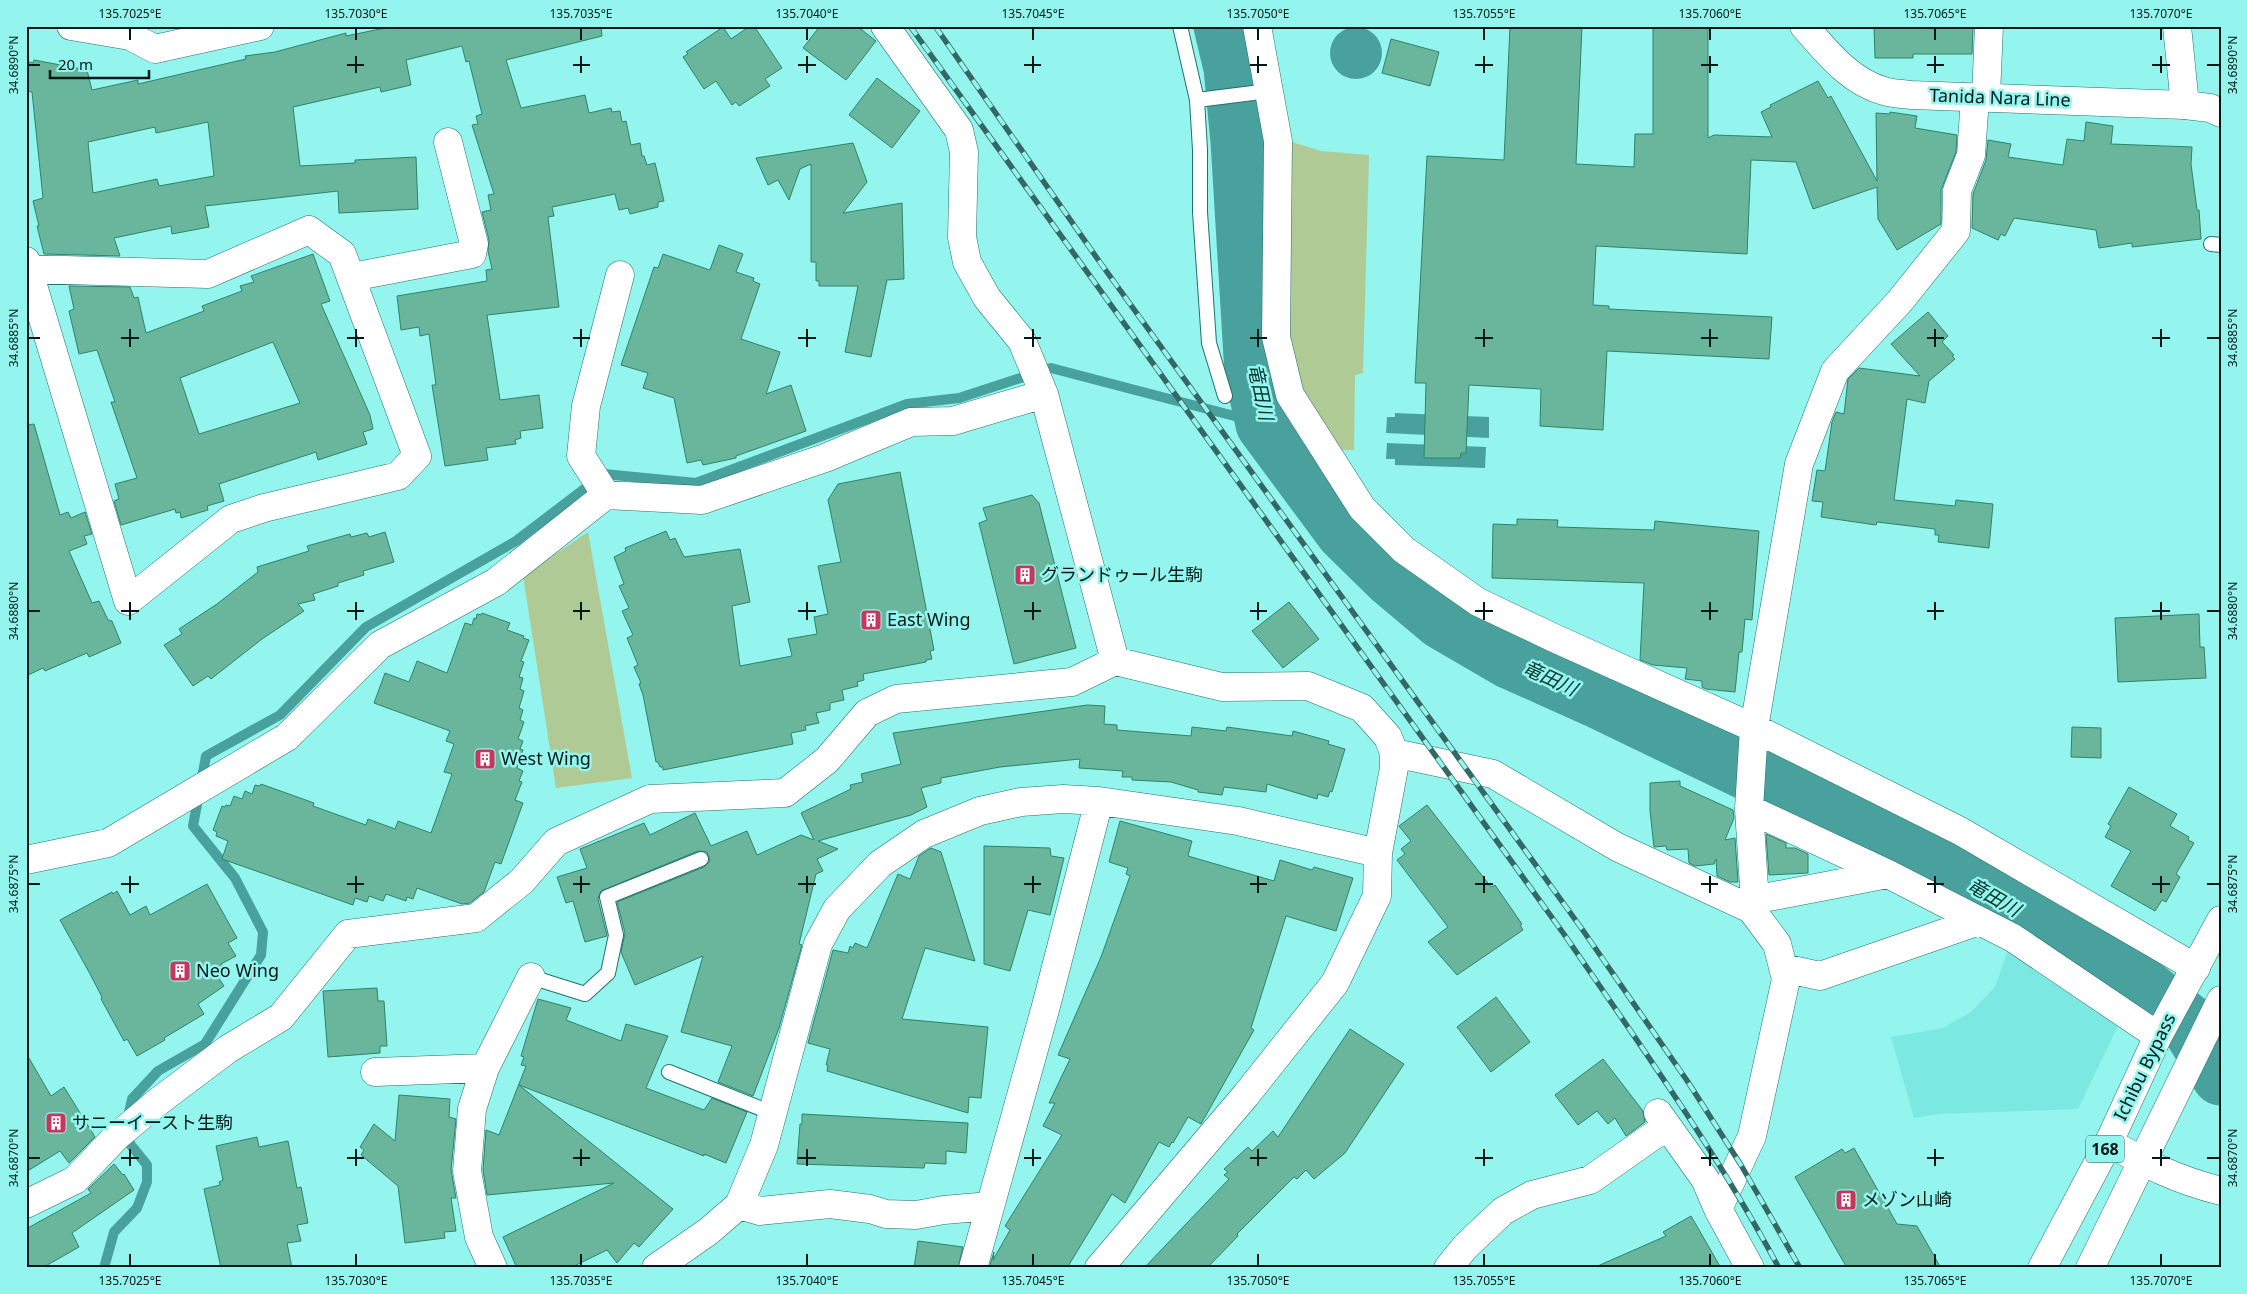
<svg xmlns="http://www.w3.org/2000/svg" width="2247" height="1294" font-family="'Noto Sans','Noto Sans JP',sans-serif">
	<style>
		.built { fill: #7be9e2 }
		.green { fill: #b0ca96 }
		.water { fill: #48a19c }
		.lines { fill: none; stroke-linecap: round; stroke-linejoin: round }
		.stream { stroke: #48a19c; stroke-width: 10 }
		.river { stroke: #48a19c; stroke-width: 59 }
		.building { fill: #6ab69c; stroke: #2c846a; fill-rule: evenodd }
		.service-casing { stroke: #23716d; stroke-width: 16 }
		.minor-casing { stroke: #23716d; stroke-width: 29 }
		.secondary-casing { stroke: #23716d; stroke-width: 29 }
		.trunk-casing { stroke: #23716d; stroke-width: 29 }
		.service { stroke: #fff; stroke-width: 14 }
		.minor { stroke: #fff; stroke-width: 28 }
		.secondary { stroke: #fff; stroke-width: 28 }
		.trunk { stroke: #fff; stroke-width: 28 }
		.rail-casing { stroke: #356865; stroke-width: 5.5 }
		.rail { stroke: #93f5ee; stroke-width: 4; stroke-dasharray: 11; stroke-linecap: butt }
		.ticks { fill: none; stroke: #001918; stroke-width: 2 }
		.labels { text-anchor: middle; stroke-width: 5; stroke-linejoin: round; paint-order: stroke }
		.shield { fill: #93f5ee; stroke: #2c5b58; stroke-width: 1 }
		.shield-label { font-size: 16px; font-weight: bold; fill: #001918 }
		.street-label { font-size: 18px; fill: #001918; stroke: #93f5ee }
		.poi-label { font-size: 18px; fill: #001918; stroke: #93f5ee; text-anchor: start }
		.water-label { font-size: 19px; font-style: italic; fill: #03302e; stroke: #93f5ee }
		.neatline { fill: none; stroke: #001918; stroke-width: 2 }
		.ticks-label { font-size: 12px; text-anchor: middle; fill: #001918 }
	</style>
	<rect width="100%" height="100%" fill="#93f5ee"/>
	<path class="built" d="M2008,950L2118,1026L2078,1109L1939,1114L1914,1118L1891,1037L1943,1028L1971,1012L1995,987Z"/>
	<path class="green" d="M1289,141L1321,151L1369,155L1363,373L1355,375L1354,450H1334L1308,408L1287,356Z
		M588,532L632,778L556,788L523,576Z"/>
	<path class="water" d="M1330 53a26 26 0 1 1 52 0a26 26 0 1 1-52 0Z
		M1395,413L1489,417V438L1386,433L1387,417H1395Z
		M1387,443L1486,447L1485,468L1395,465V459H1386Z"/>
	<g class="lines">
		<path class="stream" d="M104,1268L114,1232L137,1208L147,1182V1165L130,1144L128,1117L132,1099L158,1071L205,1044L261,955L263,932L235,878L193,826L206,756L280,715L366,627L516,541L604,474L696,483L907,404L959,398L1051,368L1265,424"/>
		<path class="river" d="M1223,26L1233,68L1240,141L1254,373L1265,424L1345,532L1392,578L1442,620L1509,659L1596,698L1922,855L2134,980L2189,1024L2221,1076"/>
	</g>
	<path class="building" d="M395,26H601L602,36L506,60L521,108L585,95L589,113L611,108L612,112L620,111L622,122L626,121L631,145L640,143L642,156H644L647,165L655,163L664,201L658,202V207L630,214L628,208L619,210L615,194L552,207L554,216L548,217L559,307L487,315L500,400L539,395L543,428L520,431L521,438L515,440L516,444L486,448L488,460L445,466L432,385H436L429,334L420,336L419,327L401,330L397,296L487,281L486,270L492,269L488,251L489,240L482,212L491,210L488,195L494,194L472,125L478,124L476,116L482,114L469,61L466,62L462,46L406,60L411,85L381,92L380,87L293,107L300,166L355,163V160L416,157L418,209L339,213L338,191L205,206L209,227L172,234L171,226L114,238L120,256L44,254L37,226H39L33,201L43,198L32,92L26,91V61L33,63L34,60L87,70L92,90L138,80V84L246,59L245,56L275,52L346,33V36ZM208,122L214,176L159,186L157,179L93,193L88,142L155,127L156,133Z
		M750,26H754L782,68L765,79L770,86L739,106L736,102L732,105L716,81L704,89L683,57L688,54L686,52L723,27L731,39Z
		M820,26H857L876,41L846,80L803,48Z
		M1510,26H1582L1576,164L1634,167L1635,134H1653V26H1708V138L1714,135L1772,137L1761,112L1771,107L1770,105L1818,81L1828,98L1831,96L1877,181L1876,113L1890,114V112L1917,116L1915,128L1957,135L1956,152L1941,190V224L1897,250L1878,219L1877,187L1813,209L1796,162L1751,160L1747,254L1596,246L1593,305L1609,306V309L1772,317L1769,359L1607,351L1603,430L1540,426L1541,389L1469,385L1466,453H1461L1460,458H1424L1426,383H1415L1427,156L1504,160Z
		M1874,26H1973L1972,54H1913V58H1875Z
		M1391,39L1439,52L1430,86L1382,73Z
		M877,78L920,111L892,148L849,115Z
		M2086,122L2113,126L2111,144L2192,147L2191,164L2197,210H2199L2201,239L2132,247V243L2099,248L2096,230L2014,218L2005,236L2001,234L1998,240L1972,228L1973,194L1986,160L1988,140L2011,144L2008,157L2063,165L2067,139L2084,141Z
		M853,143L867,182L843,213L902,203L904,279L887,280L871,357L845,352L858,286H819V281H816V262H811V164L800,169L789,200L778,180L768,185L756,158Z
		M719,245L743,254L736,272L754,278L753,281L760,284L741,339L780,352L766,394L791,385L806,431L736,456V458L703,465L701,460L687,463L674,398L643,388L648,373L621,365L654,267L658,268L663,254L710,270Z
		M313,254L330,301L321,304L370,415L373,429L363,432L367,444L318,460L316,452L219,484L224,501L207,506L208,510L181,518L180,512L176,513L175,509L121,525L114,501L119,499L115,484L137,478L111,402H115L97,350L79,354L69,311L74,309L69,286L130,287L134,298L138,297L146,333L204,311L202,306L242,291L240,286L254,282L251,276ZM273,342L300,403L199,434L180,378Z
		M1928,312L1948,336L1942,342L1954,355L1952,356L1955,359L1929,381L1925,403L1907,399L1894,500L1955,506L1956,500L1993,504L1989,548L1938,542L1939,535H1935V529L1877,522L1876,525L1821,517L1823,502L1812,501L1817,470L1825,471L1832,422L1836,412L1844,414L1848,379L1859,368L1920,376L1891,344Z
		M34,424L60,515L68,512L71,518L85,512L92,534L84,536L87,544L69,551L92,603L99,601L108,620L112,621L121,643L89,657L87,653L45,671L43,668L26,676V425Z
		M900,472L934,650L930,651L932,659L926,660V662L863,674L864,680L857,682L858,686L842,690L844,700L830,703V710L816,713L819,723L805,726L806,730L791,733L793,744L663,770V767H660L658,762H656L643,695L639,684L641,683L634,667L638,665L627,638L633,635L622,611L629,608L619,586L624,584L614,557L626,551L625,548L666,531L670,540L675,538L684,557L740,549L750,602L732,606L740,666L792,656L788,639L817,634L814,617L828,614L818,566L841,562L828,500L838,484Z
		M1032,495L1039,503L1076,648L1014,664L979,523L987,520L983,508Z
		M1517,519L1558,520L1557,527L1654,530L1655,521L1759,531L1752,620L1745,619L1742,652H1739L1735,692L1706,689L1702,687V681L1685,679L1687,668L1653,665L1640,660L1644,583L1492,578L1493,524L1517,525Z
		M385,532L394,562L363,571L364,575L338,583V586L313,594L315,600L298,604L304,611L262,639L211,679L208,676L193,686L164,645L182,634L179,629L217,604L258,572L257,567L309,551L307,546L350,534L351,537L367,533L369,537Z
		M1289,602L1319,639L1283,668L1252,631Z
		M482,613L510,623L507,630L524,636L523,638L529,640L521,661L524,662L519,677L523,678L520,689L524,691L519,708L523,710L520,720L524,722L518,739L523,741L520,749L523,750L517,768L523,771L519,781L522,782L515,800L523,803L501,864L495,862L484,892L470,903L462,904L417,888L413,899L407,897L406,901L386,894L383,901L369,896L367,902L355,898L353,905L222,859L228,841L216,836L217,832L213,830L222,806L225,807L226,805L230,806L234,796L242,799L245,791L252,794L255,785L260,786L261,784L314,803L313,806L366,825L368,819L395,829L398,821L431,833L452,774L444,772L454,744L446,741L450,731L374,703L385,673L409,682L417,661L447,673L465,623L472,625L474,618L476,619L477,614L481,615Z
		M2199,614L2200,647H2204L2206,678L2118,682L2115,618Z
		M1087,705L1105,706L1104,724L1117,725V730L1191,736L1192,727L1226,731L1227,727L1292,736L1293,731L1329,741L1328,744L1345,749L1332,792L1330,791L1328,797L1318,794L1317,799L1267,784L1266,792L1224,787L1222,795L1198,792V790L1171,782L1132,780V777H1122L1123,771L1079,768L1080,759L1000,767L941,778V783L921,788L927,807L911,815L818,841L838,849L817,859L823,871L816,874L799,944L802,945L779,1028L753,1096L718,1082L732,1046L681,1032L703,956L635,985L621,952L625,933L617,902L704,867L710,861L707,852L698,851L601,891L598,899L607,936L585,942L573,901L566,903L557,877L587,868L580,849L644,823L650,835L695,813L711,846L747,831L757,855L801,835L814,840L801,813L851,789L850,785L863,782L861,774L901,764L893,733Z
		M2072,727L2101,728V758L2071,757Z
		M1680,781V786L1733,810L1734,818L1725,840L1735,838L1738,882H1730L1717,876L1716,859L1714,864L1695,866L1689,863L1688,849L1667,850L1666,846L1654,847L1650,811V783Z
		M2129,787L2177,814L2170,826L2189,837L2188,840L2194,843L2176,874L2180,877L2166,902L2162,900L2155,911L2111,886L2131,851L2105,837L2111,826L2108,824Z
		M1427,805L1491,887L1495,885L1522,924L1520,925L1523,930L1457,975L1428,942L1448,927L1397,860L1405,854L1401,849L1411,841L1399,826Z
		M1120,821L1192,841L1188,856L1274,881L1280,860L1312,870L1314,867L1353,878L1336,931L1286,916L1251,1028L1254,1030L1201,1124L1188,1117L1173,1143L1172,1142L1169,1147L1159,1142L1125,1203L1112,1194L1067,1268H989L994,1252L993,1260L1010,1230L1005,1226L1062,1135L1043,1126L1055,1103H1049L1070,1059L1058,1055L1101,957L1130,876L1126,874L1128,868L1109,862Z
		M1766,834L1786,843V848H1795L1808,854V873L1769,875Z
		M984,846L1050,848L1051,856L1064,858L1050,915L1028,910L1010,971L984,964Z
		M931,848L941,852L975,961L925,948L902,1019L988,1027L981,1098L969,1097L968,1113L827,1071L828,1065H826L830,1049L808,1043L833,950L848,953L850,946L853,948L855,943L867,948L898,874L910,879L919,856Z
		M207,884L237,938L228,943L236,956L221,964L226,972L218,977L224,986L198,1004L204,1014L164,1038L165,1040L137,1056L127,1039L124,1041L101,999L102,997L89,972L60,920L112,892L113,894L117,891L130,915L146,906L150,915Z
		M377,988L378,1001H384L387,1046H380V1053L328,1057L323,991Z
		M1496,997L1530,1042L1491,1072L1457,1027Z
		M538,999L571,1008L566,1020L621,1041L626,1024L668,1036L646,1088L704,1110L712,1098L747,1112L726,1163L704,1154V1156L519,1085L673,1209L639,1247L634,1243L617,1263L607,1250L570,1268H517L503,1237L614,1183L487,1195L483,1170L486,1130L499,1135L526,1066L521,1065L524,1057L521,1056Z
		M1350,1029L1404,1064L1345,1153L1314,1179L1306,1170L1297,1179L1294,1177L1237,1234L1238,1236L1207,1268H1144L1229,1179L1224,1175L1228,1172L1224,1169L1248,1147L1252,1151L1273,1131L1278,1137Z
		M26,1053L51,1096L64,1087L95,1137L69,1163L60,1151L26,1172Z
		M1603,1059L1643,1111L1645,1122L1626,1136L1615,1118L1608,1124L1597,1111L1578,1125L1555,1095Z
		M399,1095L450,1099L449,1117L456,1119L451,1170L456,1198H451L456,1231L444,1232L445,1238L405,1243L398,1186L361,1155L364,1150L360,1147L374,1124L395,1141Z
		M802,1114L968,1123L966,1153L946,1151V1164L925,1163L924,1168L797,1164L800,1124H802Z
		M257,1137L259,1147L288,1141L297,1188L301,1187L308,1223L297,1225L301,1241L287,1243L292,1268H221L204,1189L220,1185L219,1182L223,1180L216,1146Z
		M1854,1148L1897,1224L1917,1226L1941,1268H1847L1795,1177L1842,1149L1845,1153Z
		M114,1164L123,1175L124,1174L134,1190L72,1233L79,1247L42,1268H26V1229L91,1193L88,1189Z
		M1691,1216L1721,1268H1593L1666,1236L1663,1232Z
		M918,1241L963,1247L958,1268H914Z"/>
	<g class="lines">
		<g class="service-casing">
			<path id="service" d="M1180,26L1197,100L1200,150V212L1209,343L1225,396
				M1197,100L1269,91
				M2211,244L2221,245
				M531,977L585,994L608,973L616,935L607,897L701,859
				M669,1072L772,1113"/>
		</g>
		<g class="minor-casing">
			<path id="minor" d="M71,26L130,36L155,49L260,26
				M885,26L959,130L964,152L962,237L967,262L987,298L1022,341L1044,394L1115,661L1222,687L1308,686L1362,708L1388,737L1394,753V768L1378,853L1377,896L1335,983L1246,1095L1099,1268
				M1257,26L1278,141L1276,337L1290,395L1362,508L1404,550L1478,602L1554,638L1754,728L1960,831L2196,968
				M2177,26L2185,105
				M1986,96L1989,26
				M26,261L28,269L128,601L231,519L264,508L398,476L417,456L342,254L309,230L208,274L28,269H26
				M352,277L472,254L474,244L448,142
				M606,495L581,456L586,406L620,275
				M1394,753L1493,774L1617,847L1751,909L1777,944L1786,979L1752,1136L1718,1209
				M1749,809L1888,874L2013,938L2158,1036
				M26,860L108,843L287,737L380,645L496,582L606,495L702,500L825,458L911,422L953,421L1044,394
				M1758,899L1754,887L1749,809L1754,728L1799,464L1835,371L1900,301L1956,231L1957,191L1971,155L1975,98
				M1751,909L1758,899L1888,874
				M1783,968L1820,976L1979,921
				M375,1072L485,1068
				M1658,1113L1705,1179L1718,1209L1750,1268
				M2109,1142C2146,1165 2178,1180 2221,1191
				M26,1204L75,1180L116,1137L159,1101L228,1049L281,1017L348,934L476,918L522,881L556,842L650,799L785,793L827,760L867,713L896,699L1072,682L1115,661
				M739,1205L760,1211L830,1204L870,1209L886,1214L916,1215L944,1210L990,1206
				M493,1268L479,1237L467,1171L472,1109L485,1068L531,977
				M656,1268L709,1231L739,1205L764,1145L818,944L837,909L880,864L924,834L980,811L1021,802L1063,799L1099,801L1238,821L1378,853
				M973,1268L1046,1006L1099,801
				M1448,1268L1465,1247L1503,1211L1532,1195L1590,1180L1667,1126"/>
		</g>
		<g class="secondary-casing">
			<path id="secondary" d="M1804,26C1826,51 1850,82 1884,91C1893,94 1903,94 1911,95L2185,105L2210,108L2221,113"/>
		</g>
		<g class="trunk-casing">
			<path id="trunk" d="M2042,1268L2109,1142L2158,1036L2221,920
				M2090,1268L2221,1000"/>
		</g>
		<use href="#service" class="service"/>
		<use href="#minor" class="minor"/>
		<use href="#secondary" class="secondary"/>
		<use href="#trunk" class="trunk"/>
		<g class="rail-casing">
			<path id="rail" d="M910,26L1566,937C1640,1045 1717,1152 1779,1268
				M935,26L1099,261L1582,929L1688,1082L1741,1165L1800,1268"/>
		</g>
		<use href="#rail" class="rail"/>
	</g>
	<path class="ticks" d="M130,28V40M356,28V40M581,28V40M807,28V40M1033,28V40M1258,28V40M1484,28V40M1710,28V40M1935,28V40M2161,28V40M356,56V73M581,56V73M807,56V73M1033,56V73M1258,56V73M1484,56V73M1710,56V73M1935,56V73M2161,56V73M28,65H40M347,65H364M573,65H590M798,65H816M1024,65H1041M1250,65H1267M1475,65H1493M1701,65H1718M1927,65H1944M2152,65H2170M2207,65H2220M130,329V347M356,329V347M581,329V347M807,329V347M1033,329V347M1258,329V347M1484,329V347M1710,329V347M1935,329V347M2161,329V347M28,338H40M121,338H139M347,338H364M573,338H590M798,338H816M1024,338H1041M1250,338H1267M1475,338H1493M1701,338H1718M1927,338H1944M2152,338H2170M2207,338H2220M130,602V620M356,602V620M581,602V620M807,602V620M1033,602V620M1258,602V620M1484,602V620M1710,602V620M1935,602V620M2161,602V620M28,611H40M121,611H139M347,611H364M573,611H590M798,611H816M1024,611H1041M1250,611H1267M1475,611H1493M1701,611H1718M1927,611H1944M2152,611H2170M2207,611H2220M130,876V893M356,876V893M581,876V893M807,876V893M1033,876V893M1258,876V893M1484,876V893M1710,876V893M1935,876V893M2161,876V893M28,884H40M121,884H139M347,884H364M573,884H590M798,884H816M1024,884H1041M1250,884H1267M1475,884H1493M1701,884H1718M1927,884H1944M2152,884H2170M2207,884H2220M130,1149V1166M356,1149V1166M581,1149V1166M807,1149V1166M1033,1149V1166M1258,1149V1166M1484,1149V1166M1710,1149V1166M1935,1149V1166M2161,1149V1166M28,1158H40M121,1158H139M347,1158H364M573,1158H590M798,1158H816M1024,1158H1041M1250,1158H1267M1475,1158H1493M1701,1158H1718M1927,1158H1944M2152,1158H2170M2207,1158H2220M130,1254V1266M356,1254V1266M581,1254V1266M807,1254V1266M1033,1254V1266M1258,1254V1266M1484,1254V1266M1710,1254V1266M1935,1254V1266M2161,1254V1266"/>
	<defs>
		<g id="building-square" transform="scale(1.125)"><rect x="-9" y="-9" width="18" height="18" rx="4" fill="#c7375d" stroke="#93f5ee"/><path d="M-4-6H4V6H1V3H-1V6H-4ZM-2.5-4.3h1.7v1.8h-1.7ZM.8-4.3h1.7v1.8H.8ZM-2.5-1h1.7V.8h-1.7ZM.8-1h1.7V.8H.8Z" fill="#fff"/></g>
	</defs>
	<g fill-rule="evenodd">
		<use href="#building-square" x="1025" y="575"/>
		<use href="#building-square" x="871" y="620"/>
		<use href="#building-square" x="485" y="759"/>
		<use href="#building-square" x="180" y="971"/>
		<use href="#building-square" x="56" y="1123"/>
		<use href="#building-square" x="1846" y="1200"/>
	</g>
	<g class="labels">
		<rect class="shield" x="2086" y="1135.5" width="38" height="27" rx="4"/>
		<g class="shield-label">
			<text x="2105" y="1155">168</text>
		</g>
		<g class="street-label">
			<text transform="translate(2000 98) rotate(2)" y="6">Tanida Nara Line</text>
			<text transform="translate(2145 1067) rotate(-64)" y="6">Ichibu Bypass</text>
		</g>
		<g class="poi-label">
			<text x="1041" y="581">グランドゥール生駒</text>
			<text x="887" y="626">East Wing</text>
			<text x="501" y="765">West Wing</text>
			<text x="196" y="977">Neo Wing</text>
			<text x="72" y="1129">サニーイースト生駒</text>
			<text x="1862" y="1206">メゾン山崎</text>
		</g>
		<g class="water-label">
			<text transform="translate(1261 392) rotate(78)" y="7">竜田川</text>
			<text transform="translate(1550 678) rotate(25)" y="7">竜田川</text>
			<text transform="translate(1994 897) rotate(30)" y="7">竜田川</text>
		</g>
	</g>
	<rect width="2247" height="1294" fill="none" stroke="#93f5ee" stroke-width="55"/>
	<path d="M50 70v8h99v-8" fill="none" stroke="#001918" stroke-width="2.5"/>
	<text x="58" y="70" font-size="15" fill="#001918" stroke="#93f5ee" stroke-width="4" paint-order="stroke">20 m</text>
	<rect x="28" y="28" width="2192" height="1238" class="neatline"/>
	<g class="ticks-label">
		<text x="130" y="18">135.7025°E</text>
		<text x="356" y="18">135.7030°E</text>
		<text x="581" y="18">135.7035°E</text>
		<text x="807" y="18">135.7040°E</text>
		<text x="1033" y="18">135.7045°E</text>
		<text x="1258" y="18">135.7050°E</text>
		<text x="1484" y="18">135.7055°E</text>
		<text x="1710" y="18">135.7060°E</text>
		<text x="1935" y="18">135.7065°E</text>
		<text x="2161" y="18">135.7070°E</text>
		<text transform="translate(14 65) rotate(-90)" y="4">34.6890°N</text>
		<text transform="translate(2233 65) rotate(-90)" y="4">34.6890°N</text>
		<text transform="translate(14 338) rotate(-90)" y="4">34.6885°N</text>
		<text transform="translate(2233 338) rotate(-90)" y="4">34.6885°N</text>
		<text transform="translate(14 611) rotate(-90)" y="4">34.6880°N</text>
		<text transform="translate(2233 611) rotate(-90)" y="4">34.6880°N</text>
		<text transform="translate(14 884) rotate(-90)" y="4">34.6875°N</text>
		<text transform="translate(2233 884) rotate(-90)" y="4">34.6875°N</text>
		<text transform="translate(14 1158) rotate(-90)" y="4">34.6870°N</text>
		<text transform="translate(2233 1158) rotate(-90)" y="4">34.6870°N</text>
		<text x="130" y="1285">135.7025°E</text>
		<text x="356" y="1285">135.7030°E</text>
		<text x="581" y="1285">135.7035°E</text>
		<text x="807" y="1285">135.7040°E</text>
		<text x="1033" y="1285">135.7045°E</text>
		<text x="1258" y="1285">135.7050°E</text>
		<text x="1484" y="1285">135.7055°E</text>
		<text x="1710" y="1285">135.7060°E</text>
		<text x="1935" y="1285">135.7065°E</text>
		<text x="2161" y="1285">135.7070°E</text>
	</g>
</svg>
